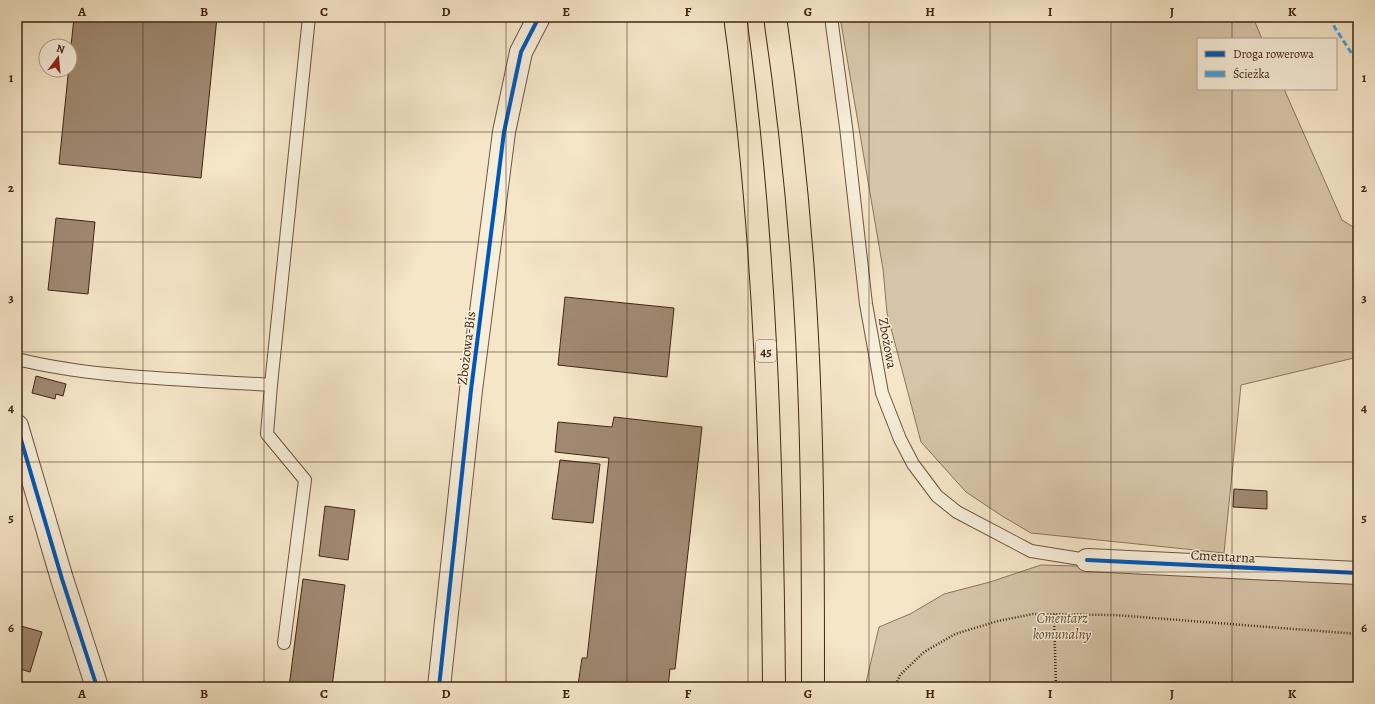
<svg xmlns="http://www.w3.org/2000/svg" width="1375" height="704" font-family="Alegreya,serif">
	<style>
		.green { fill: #d7c5a9; stroke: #8c745e }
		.building { fill: #9f8971; stroke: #422413 }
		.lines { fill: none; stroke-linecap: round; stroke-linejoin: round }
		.service-casing { stroke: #6f5440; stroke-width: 14 }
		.minor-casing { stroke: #6f5440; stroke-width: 24 }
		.primary-casing { stroke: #422413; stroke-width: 24 }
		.path { stroke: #422413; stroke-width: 2.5; stroke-dasharray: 1 2; stroke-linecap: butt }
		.service { stroke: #f8efdb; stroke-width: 12 }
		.minor { stroke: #f8efdb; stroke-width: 22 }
		.primary { stroke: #f5e6c8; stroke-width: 22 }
		.quiet { stroke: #3fa2ea; stroke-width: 3; stroke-dasharray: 6 3; stroke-linecap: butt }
		.cycleway-casing { stroke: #f8efdb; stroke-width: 6 }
		.cycleway { stroke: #0057b8; stroke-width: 4 }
		.grid { fill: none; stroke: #422413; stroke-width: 1; stroke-opacity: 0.55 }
		.labels { text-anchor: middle; stroke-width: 3; stroke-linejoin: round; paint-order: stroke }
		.shield { fill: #f8efdb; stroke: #79614f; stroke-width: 1 }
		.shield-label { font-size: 13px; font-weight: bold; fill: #422413 }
		.street-label { font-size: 14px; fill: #422413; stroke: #f8efdb }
		.park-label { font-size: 14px; font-style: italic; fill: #674c38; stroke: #f8efdb }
		.neatline { fill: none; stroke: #422413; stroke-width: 1.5 }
		.grid-label { font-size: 13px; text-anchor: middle; font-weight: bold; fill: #422413 }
	</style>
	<rect width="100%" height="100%" fill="#f5e6c8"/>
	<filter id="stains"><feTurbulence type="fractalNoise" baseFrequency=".005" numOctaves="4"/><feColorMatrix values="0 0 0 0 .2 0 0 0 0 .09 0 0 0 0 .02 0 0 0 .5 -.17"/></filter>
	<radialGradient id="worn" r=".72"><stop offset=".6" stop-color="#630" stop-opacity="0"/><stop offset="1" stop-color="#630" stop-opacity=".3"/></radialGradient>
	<path class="green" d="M840,17H1253L1262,39H1198V89H1284L1342,220L1358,230V357L1241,385L1224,553L1031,533L1002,516L966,492L921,442L887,313L883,269Z
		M1041,565L1358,574V687H865L879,627L910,614L944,594L990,582Z"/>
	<path class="building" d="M74,17H217L201,178L59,164Z
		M56,218L95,222L88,294L48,290Z
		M565,297L674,308L667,377L558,365Z
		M36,376L66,384L63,396L56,394L55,399L32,393Z
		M614,417L702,427L675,669H670L668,687H600L578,685L582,658H587L609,458L555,452L558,422L612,427Z
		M1358,444V505H1354Z
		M560,460L600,464L593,523L552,519Z
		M1234,489L1267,491V509L1233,507Z
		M325,506L355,510L348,560L319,556Z
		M303,579L345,585L332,687H289Z
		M21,626L42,632L30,672L17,668V638Z"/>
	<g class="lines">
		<g class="service-casing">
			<path id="service" d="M831,17L846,127L866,304L882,393L900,439L913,464L937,496L957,512L1031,551L1087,560
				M17,359C97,379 188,379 271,385L309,17
				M271,385L267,434L305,480L284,643"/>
		</g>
		<g class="minor-casing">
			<path id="minor" d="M17,426L62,579L97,687
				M1087,560L1358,573
				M439,687L471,390L504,132L521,52L539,17"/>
		</g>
		<g class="primary-casing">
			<path id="primary" d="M735,17C766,239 772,463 774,687
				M775,17C789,112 799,207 805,302C813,430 813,559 813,687"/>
		</g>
		<path class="path" d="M1054,614L1056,687
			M895,687L900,675L924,652L955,634L998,621L1033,614L1115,615L1358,634
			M1354,687L1355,634"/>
		<use href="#service" class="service"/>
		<use href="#minor" class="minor"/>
		<use href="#primary" class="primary"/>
		<path class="quiet" d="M1330,17L1335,28L1358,63"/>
		<g class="cycleway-casing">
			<path id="cycleway" d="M17,426L62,579L97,687
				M1087,560L1358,573
				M439,687L471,390L504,132L521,52L539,17"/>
		</g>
		<use href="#cycleway" class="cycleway"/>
	</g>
	<path class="grid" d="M143,17V687M264,17V687M385,17V687M506,17V687M627,17V687M748,17V687M869,17V687M990,17V687M1111,17V687M1232,17V39M1232,89V687M17,132H1358M17,242H1358M17,352H1358M17,462H1358M17,572H1358"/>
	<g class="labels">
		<rect class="shield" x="756" y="340" width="20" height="22" rx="3"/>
		<g class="shield-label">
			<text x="766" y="356">45</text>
		</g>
		<g class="street-label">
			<text transform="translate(888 343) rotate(80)" y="5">Zbożowa</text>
			<text transform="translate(466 348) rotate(-83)" y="5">Zbożowa-Bis</text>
			<text transform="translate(1223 556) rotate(3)" y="5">Cmentarna</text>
		</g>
		<g class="park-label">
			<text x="1062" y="623">Cmentarz<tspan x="1062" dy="16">komunalny</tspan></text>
		</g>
	</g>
	<rect width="1375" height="704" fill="none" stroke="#f5e6c8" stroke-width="44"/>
	<rect x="1197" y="38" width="140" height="52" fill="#f8efdb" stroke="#af9e8b"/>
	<rect x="1205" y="51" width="20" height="6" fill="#0057b8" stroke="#af9e8b"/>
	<text x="1233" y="58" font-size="12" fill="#422413">Droga rowerowa</text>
	<rect x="1205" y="71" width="20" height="6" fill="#3fa2ea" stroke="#af9e8b"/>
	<text x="1233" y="78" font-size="12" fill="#422413">Ścieżka</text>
	<g transform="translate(58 58) rotate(16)"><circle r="19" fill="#f8efdb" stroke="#af9e8b"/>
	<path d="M0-3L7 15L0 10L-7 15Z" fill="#8f2418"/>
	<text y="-6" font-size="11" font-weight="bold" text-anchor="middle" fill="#422413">N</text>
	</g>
	<rect x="22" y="22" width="1331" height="660" class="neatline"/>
	<g class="grid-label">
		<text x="82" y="16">A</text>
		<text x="204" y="16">B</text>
		<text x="324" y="16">C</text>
		<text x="446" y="16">D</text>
		<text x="566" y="16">E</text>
		<text x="688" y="16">F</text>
		<text x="808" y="16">G</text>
		<text x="930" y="16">H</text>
		<text x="1050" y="16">I</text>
		<text x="1172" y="16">J</text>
		<text x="1292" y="16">K</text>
		<text x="11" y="82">1</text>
		<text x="1364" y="82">1</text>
		<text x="11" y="192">2</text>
		<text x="1364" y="192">2</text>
		<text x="11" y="302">3</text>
		<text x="1364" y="302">3</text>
		<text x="11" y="412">4</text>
		<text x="1364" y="412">4</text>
		<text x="11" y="522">5</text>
		<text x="1364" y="522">5</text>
		<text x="11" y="632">6</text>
		<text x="1364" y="632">6</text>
		<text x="82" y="698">A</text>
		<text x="204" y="698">B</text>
		<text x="324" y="698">C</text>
		<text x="446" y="698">D</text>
		<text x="566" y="698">E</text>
		<text x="688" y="698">F</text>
		<text x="808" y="698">G</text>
		<text x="930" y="698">H</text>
		<text x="1050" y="698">I</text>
		<text x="1172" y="698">J</text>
		<text x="1292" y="698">K</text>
	</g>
	<rect width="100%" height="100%" filter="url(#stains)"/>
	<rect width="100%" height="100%" fill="url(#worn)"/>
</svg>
